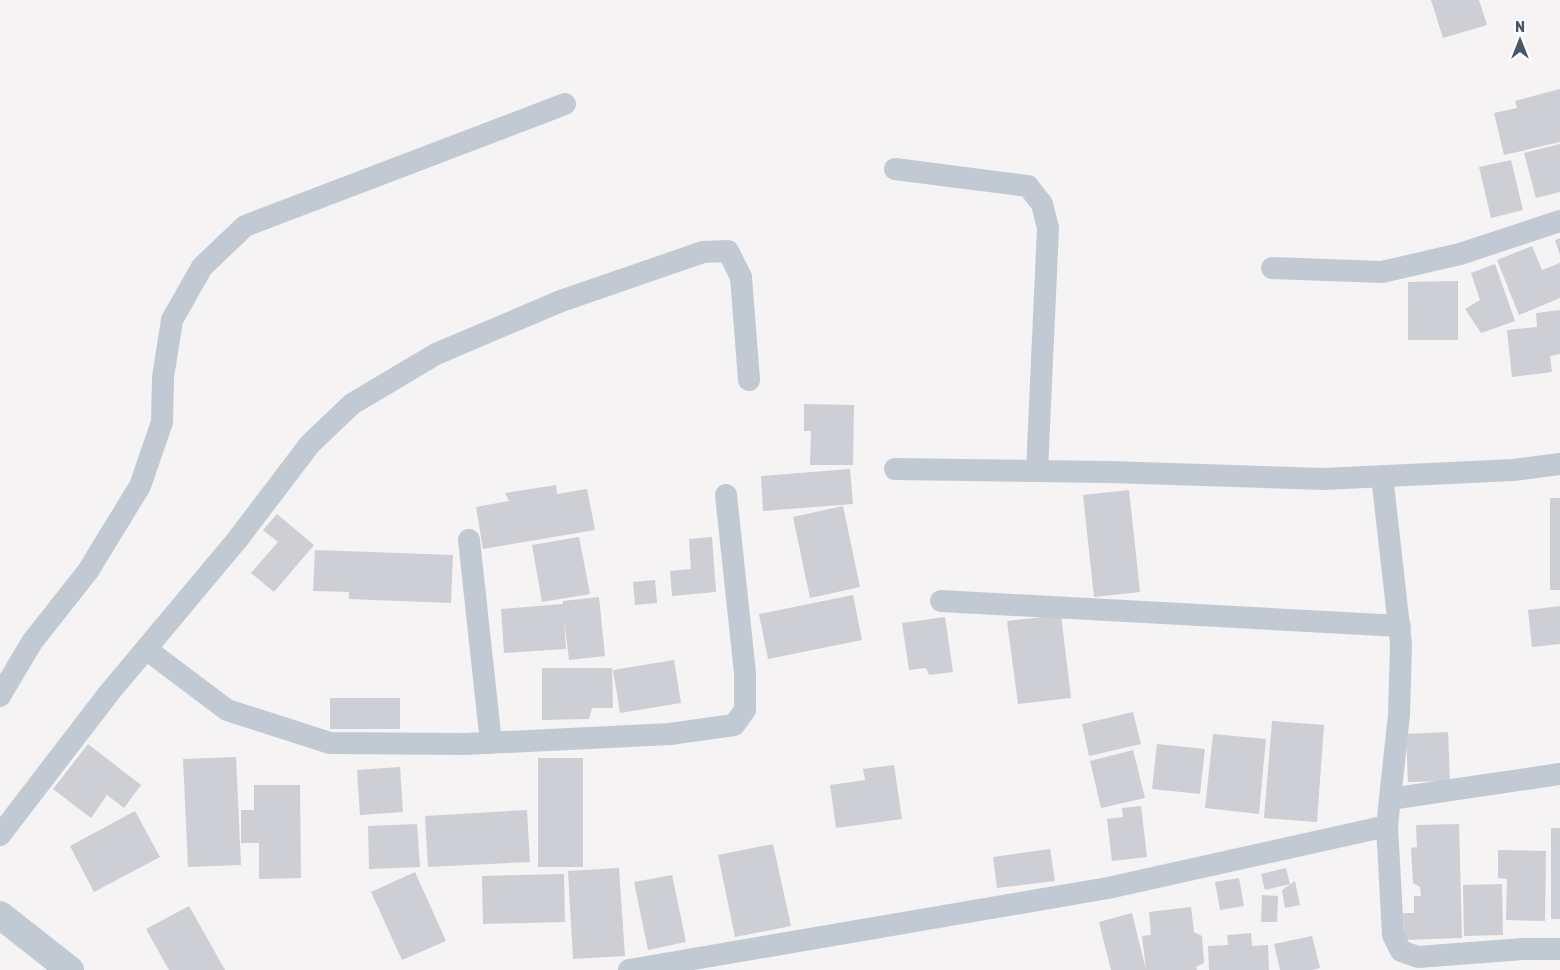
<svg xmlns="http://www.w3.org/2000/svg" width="1560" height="970" font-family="Rubik,sans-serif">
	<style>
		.building { fill: #cdcfd5 }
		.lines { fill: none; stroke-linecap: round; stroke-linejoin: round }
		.minor { stroke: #c1cad2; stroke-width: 22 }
		.tertiary { stroke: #c1cad2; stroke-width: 28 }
	</style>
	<rect width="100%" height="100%" fill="#f5f3f3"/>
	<path class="building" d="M1431,0H1479L1487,25L1443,38Z
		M1560,89V142L1504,155L1494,113L1517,108L1515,101Z
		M1560,144V192L1536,198L1524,153Z
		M1511,160L1523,210L1491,218L1479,167Z
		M1560,238V255L1555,240Z
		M1532,246L1542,270L1560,263V298L1519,315L1497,260Z
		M1495,264L1515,321L1481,333L1465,309L1480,300L1471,273Z
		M1458,281V340H1408V282Z
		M1560,310V354L1550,356L1552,372L1512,377L1507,330L1537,327L1536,313Z
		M804,404L854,405L853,465H810L811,431H804Z
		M850,469L853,504L763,511L761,476Z
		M556,485L557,494L587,489L595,530L483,549L476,507L509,501L505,493Z
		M1129,490L1140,592L1094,597L1083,495Z
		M1550,498H1560V590H1550Z
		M843,506L860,587L810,598L793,517Z
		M277,514L314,545L274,592L251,573L278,542L263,530Z
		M579,537L590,594L542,602L532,545Z
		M712,537L716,592L672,596L670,571L691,569L689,539Z
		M315,550L453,555L451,603L349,599V592L313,591Z
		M655,580L657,603L635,605L633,582Z
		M853,595L862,640L768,659L759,614Z
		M599,597L605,656L569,660L564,619L566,649L504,653L501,609L563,604V601Z
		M1560,606V644L1532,647L1528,610Z
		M1061,615L1071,698L1018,704L1007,621Z
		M945,617L953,672L929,675L926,668L909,670L902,623Z
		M674,660L681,703L620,713L613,670Z
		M542,668H612L613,708H592L589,719L542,720Z
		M330,698H400V729H330Z
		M1133,712L1141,744L1089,756L1082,724Z
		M1272,721L1324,725L1317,822L1264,818Z
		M1448,732L1450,781L1408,782L1406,734Z
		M1213,734L1266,739L1259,814L1205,808Z
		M88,744L141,785L124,808L107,795L91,818L53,789Z
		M1157,744L1205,749L1200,794L1152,789Z
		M1133,750L1145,798L1101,808L1090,761Z
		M236,757L241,865L188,867L183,759Z
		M538,758H583V867H538Z
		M894,765L902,819L836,828L830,785L865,780L863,769Z
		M400,767L403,812L360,815L357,770Z
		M254,785H300L301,878L259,879V843H241V810H254Z
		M1141,806L1147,857L1112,861L1107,819L1123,817L1122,808Z
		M527,810L530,862L428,867L425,816Z
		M135,811L160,857L94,892L70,846Z
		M417,824L420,867L369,869L368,826Z
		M1459,824L1462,938L1404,940L1403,913H1414V896H1421L1420,887L1413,883L1411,848L1417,847L1416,825Z
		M1551,828H1560V919H1551Z
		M773,844L791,926L735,937L718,855Z
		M1050,849L1055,881L997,888L993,857Z
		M1498,850L1546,851L1545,921L1506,920L1507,879L1498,878Z
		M619,868L625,956L573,959L568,871Z
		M1286,868L1290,884L1265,890L1261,874Z
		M415,872L446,941L402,960L371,892Z
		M564,874L565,922L483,924L482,876Z
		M672,875L686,942L648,950L634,882Z
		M1239,878L1244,906L1220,910L1215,882Z
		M1295,881L1300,905L1285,908L1282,890Z
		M1502,884L1503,935L1464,936L1463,885Z
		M1262,895L1278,896L1277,922H1261Z
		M189,906L225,970H169L146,929Z
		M1191,907L1194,932L1202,936L1204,963L1196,967L1197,970H1146L1142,936L1151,935L1149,912Z
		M1132,913L1146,970H1111L1099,922Z
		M1251,933L1252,946L1268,945L1269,970H1209L1208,946L1228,945L1227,935Z
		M1312,936L1320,968L1312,970H1280L1274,944Z"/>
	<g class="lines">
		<path class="minor" d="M895,169L1028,186L1042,204L1048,228L1037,471
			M1272,268L1382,272L1460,254L1560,221
			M895,469L1110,472L1323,479L1513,470L1560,464
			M1382,476L1401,644L1399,715L1387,826L1393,935L1401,951L1418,957L1523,949H1560
			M469,540L491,743
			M941,601L1400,626
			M146,649L227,710L330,743L465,744L670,734L734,725L745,710V673L726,495
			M0,696L32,642L88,571L140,486L162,422L163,377L172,320L202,267L245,226L565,104
			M1390,799L1560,774
			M0,835L109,693L237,540L310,444L352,404L436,354L561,301L703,252L728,251L741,277L749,380
			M629,970L1108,888L1387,826"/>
		<path class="tertiary" d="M0,915L70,970"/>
	</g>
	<g transform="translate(1520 40)" stroke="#ffffff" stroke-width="4" paint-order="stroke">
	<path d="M0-4L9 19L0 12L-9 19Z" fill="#4a5661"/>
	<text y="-8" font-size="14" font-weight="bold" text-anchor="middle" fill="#4a5661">N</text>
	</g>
</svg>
